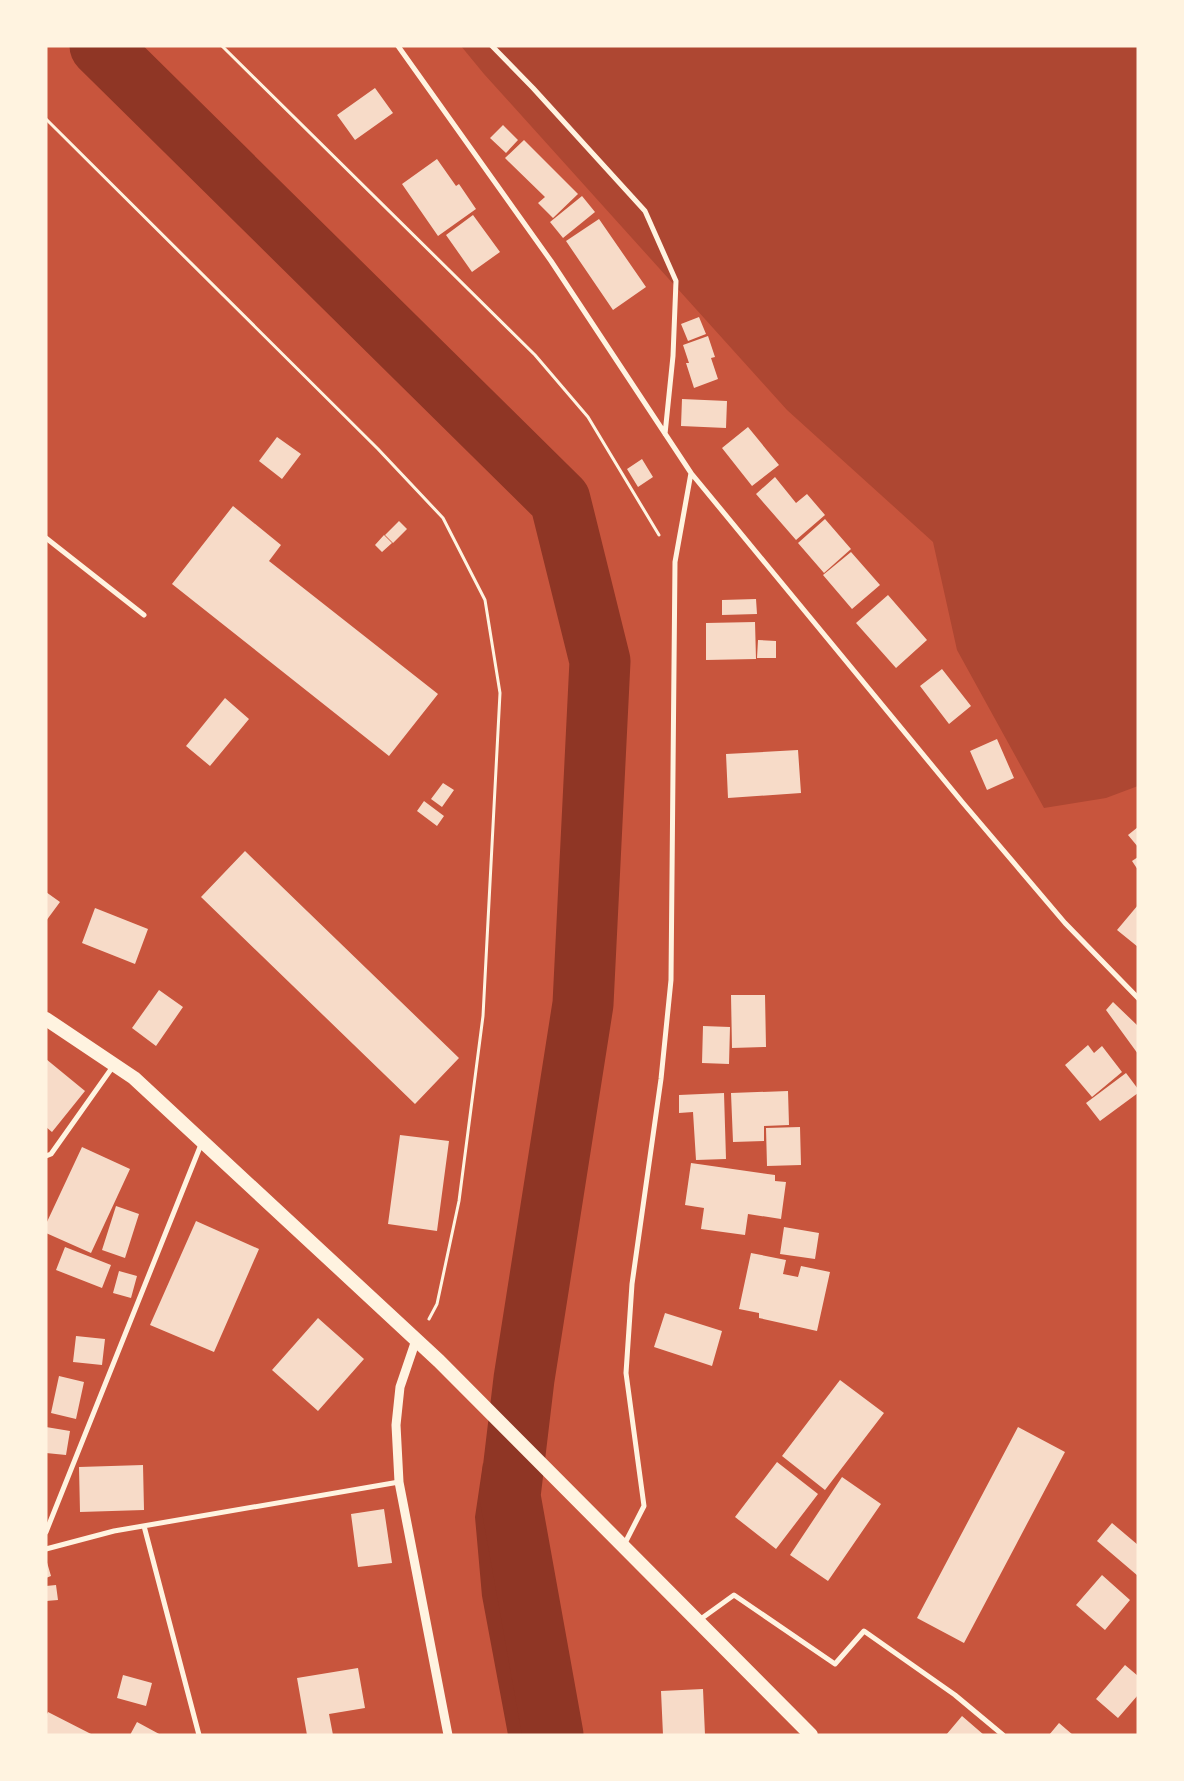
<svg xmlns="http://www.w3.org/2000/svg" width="1184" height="1781" font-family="'Noto Sans',sans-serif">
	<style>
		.green { fill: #ae4732 }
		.water { fill: #8f3625 }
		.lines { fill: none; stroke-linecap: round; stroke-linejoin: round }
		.river { stroke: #8f3625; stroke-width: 61 }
		.building { fill: #f7dbc8 }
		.path { stroke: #fff3e0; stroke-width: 3 }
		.minor { stroke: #fff3e0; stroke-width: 5 }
		.tertiary { stroke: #fff3e0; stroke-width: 9 }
		.trunk { stroke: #fff3e0; stroke-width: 14 }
	</style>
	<rect width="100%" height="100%" fill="#c8553d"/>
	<path class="green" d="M461,46H1138V786L1106,798L1044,808L957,650L933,542L787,410L484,74Z"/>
	<path class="water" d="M483,1463L534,1523L552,1663L570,1735H508L482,1596L475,1517Z"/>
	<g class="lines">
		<path class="river" d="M100,46L560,500L600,661L583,1004L524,1379L510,1496L553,1735"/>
	</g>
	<path class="building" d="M375,88L393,113L355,140L337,115Z
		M503,125L518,140L506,153L490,138Z
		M524,140L578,194L553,218L538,203L545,197L505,158Z
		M437,159L456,186L459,184L476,209L438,236L402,184Z
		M582,196L595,212L563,238L550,222Z
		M473,215L500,252L472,272L446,235Z
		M599,219L646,287L613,310L566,241Z
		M699,317L706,334L688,341L681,324Z
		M708,336L715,357L711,358L718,379L694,388L686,363H689L683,345Z
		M682,399L727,401L726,428L681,426Z
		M748,427L779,465L752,486L722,448Z
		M277,437L301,454L282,479L259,461Z
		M642,459L653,477L638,487L627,469Z
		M775,477L796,503L807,494L825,515L796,540L756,494Z
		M233,506L281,545L269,561L438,694L389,756L172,584Z
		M825,519L851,549L824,573L798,543Z
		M399,521L407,529L393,543L385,535Z
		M384,535L392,543L382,552L375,545Z
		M851,552L880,585L852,609L823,575Z
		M888,595L927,640L896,668L856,623Z
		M756,599L757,614L722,615V600Z
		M755,622L756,659L706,660V623Z
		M758,640L776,641V658H757Z
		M942,669L971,706L949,724L920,686Z
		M225,698L249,719L210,766L186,746Z
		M997,739L1014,778L987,790L970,751Z
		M798,750L801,793L728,798L726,754Z
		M443,783L454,790L442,807L431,799Z
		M424,801L444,816L437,826L417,811Z
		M1138,827V847L1128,835Z
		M245,851L459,1058L415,1104L201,897Z
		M1138,857V870L1132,861Z
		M46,892L60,902L46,921Z
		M1138,905V947L1117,930Z
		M95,908L148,929L135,964L82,943Z
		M159,990L183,1007L156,1046L132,1028Z
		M731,995H765L766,1047L732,1048Z
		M1113,1002L1138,1026V1054L1106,1010Z
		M703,1026L730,1027L729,1064L702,1063Z
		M1088,1045L1094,1053L1102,1046L1122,1072L1092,1097L1065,1065Z
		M46,1059L85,1091L52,1132L46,1127Z
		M1126,1073L1138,1089V1093L1100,1121L1086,1103Z
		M788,1091L789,1125L764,1126V1141L733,1142L731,1093Z
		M724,1093L726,1159L696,1160L693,1112L679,1113V1095Z
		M800,1127L801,1165L767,1166L766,1128Z
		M400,1135L449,1141L437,1231L388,1224Z
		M82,1147L130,1169L91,1253L46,1233V1224Z
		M691,1163L775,1175V1181L786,1182L781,1219L748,1214L745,1235L701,1229L704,1208L685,1205Z
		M116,1206L139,1214L125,1258L102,1250Z
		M196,1221L259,1249L214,1352L150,1325Z
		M784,1227L819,1233L815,1259L780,1254Z
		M65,1247L111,1265L102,1288L56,1270Z
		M751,1253L786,1260L783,1274L798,1277L801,1266L830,1272L817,1331L759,1318V1313L739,1309Z
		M119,1271L137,1276L131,1298L113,1293Z
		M665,1313L722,1331L712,1366L654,1347Z
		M318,1318L364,1359L318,1411L272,1370Z
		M76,1336L105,1339L102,1365L73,1362Z
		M59,1376L84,1382L76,1419L51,1413Z
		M840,1380L884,1413L825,1490L782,1456Z
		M46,1427L70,1431L66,1455L46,1453Z
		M1018,1427L1065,1452L964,1643L917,1618Z
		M777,1462L818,1494L776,1549L735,1517Z
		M143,1465L144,1510L80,1512L79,1467Z
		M842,1477L881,1504L828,1581L790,1555Z
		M384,1509L392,1563L358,1567L351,1514Z
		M1112,1523L1138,1545V1576L1097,1541Z
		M46,1559L51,1576L46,1578Z
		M1102,1575L1130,1600L1105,1630L1076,1605Z
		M56,1585L58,1600L46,1601V1586Z
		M1125,1665L1138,1676V1695L1118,1718L1096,1699Z
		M358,1668L365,1708L329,1714L333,1735H307L297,1678Z
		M123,1675L152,1683L146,1706L117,1698Z
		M703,1689L705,1735H663L661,1691Z
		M48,1712L93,1735H46V1716Z
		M962,1716L984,1735H946Z
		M137,1722L161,1735H130Z
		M1059,1723L1073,1735H1049Z"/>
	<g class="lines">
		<path class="path" d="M222,46L535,355L588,417L659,535
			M46,119L378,449L443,518L485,600L500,693L483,1016L459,1201L437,1304L429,1319"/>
		<path class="minor" d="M398,46L551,261L691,473L963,803L1065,923L1138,998
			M492,46L533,88L645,211L676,281L673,356L665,434
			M46,538L144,615
			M46,1156L51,1154L114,1065
			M144,1526L199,1735
			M46,1532L202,1142
			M624,1545L644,1506L626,1373L632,1284L661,1079L671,980L675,562L691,473
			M46,1549L114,1531L399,1482
			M698,1621L734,1595L835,1664L864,1631L955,1695L1003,1735"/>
		<path class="tertiary" d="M416,1340L400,1387L396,1425L399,1482L448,1735"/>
		<path class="trunk" d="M46,1019L134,1078L439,1361L811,1735"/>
	</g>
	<rect width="1184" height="1781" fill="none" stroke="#fff3e0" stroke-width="95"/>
</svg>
